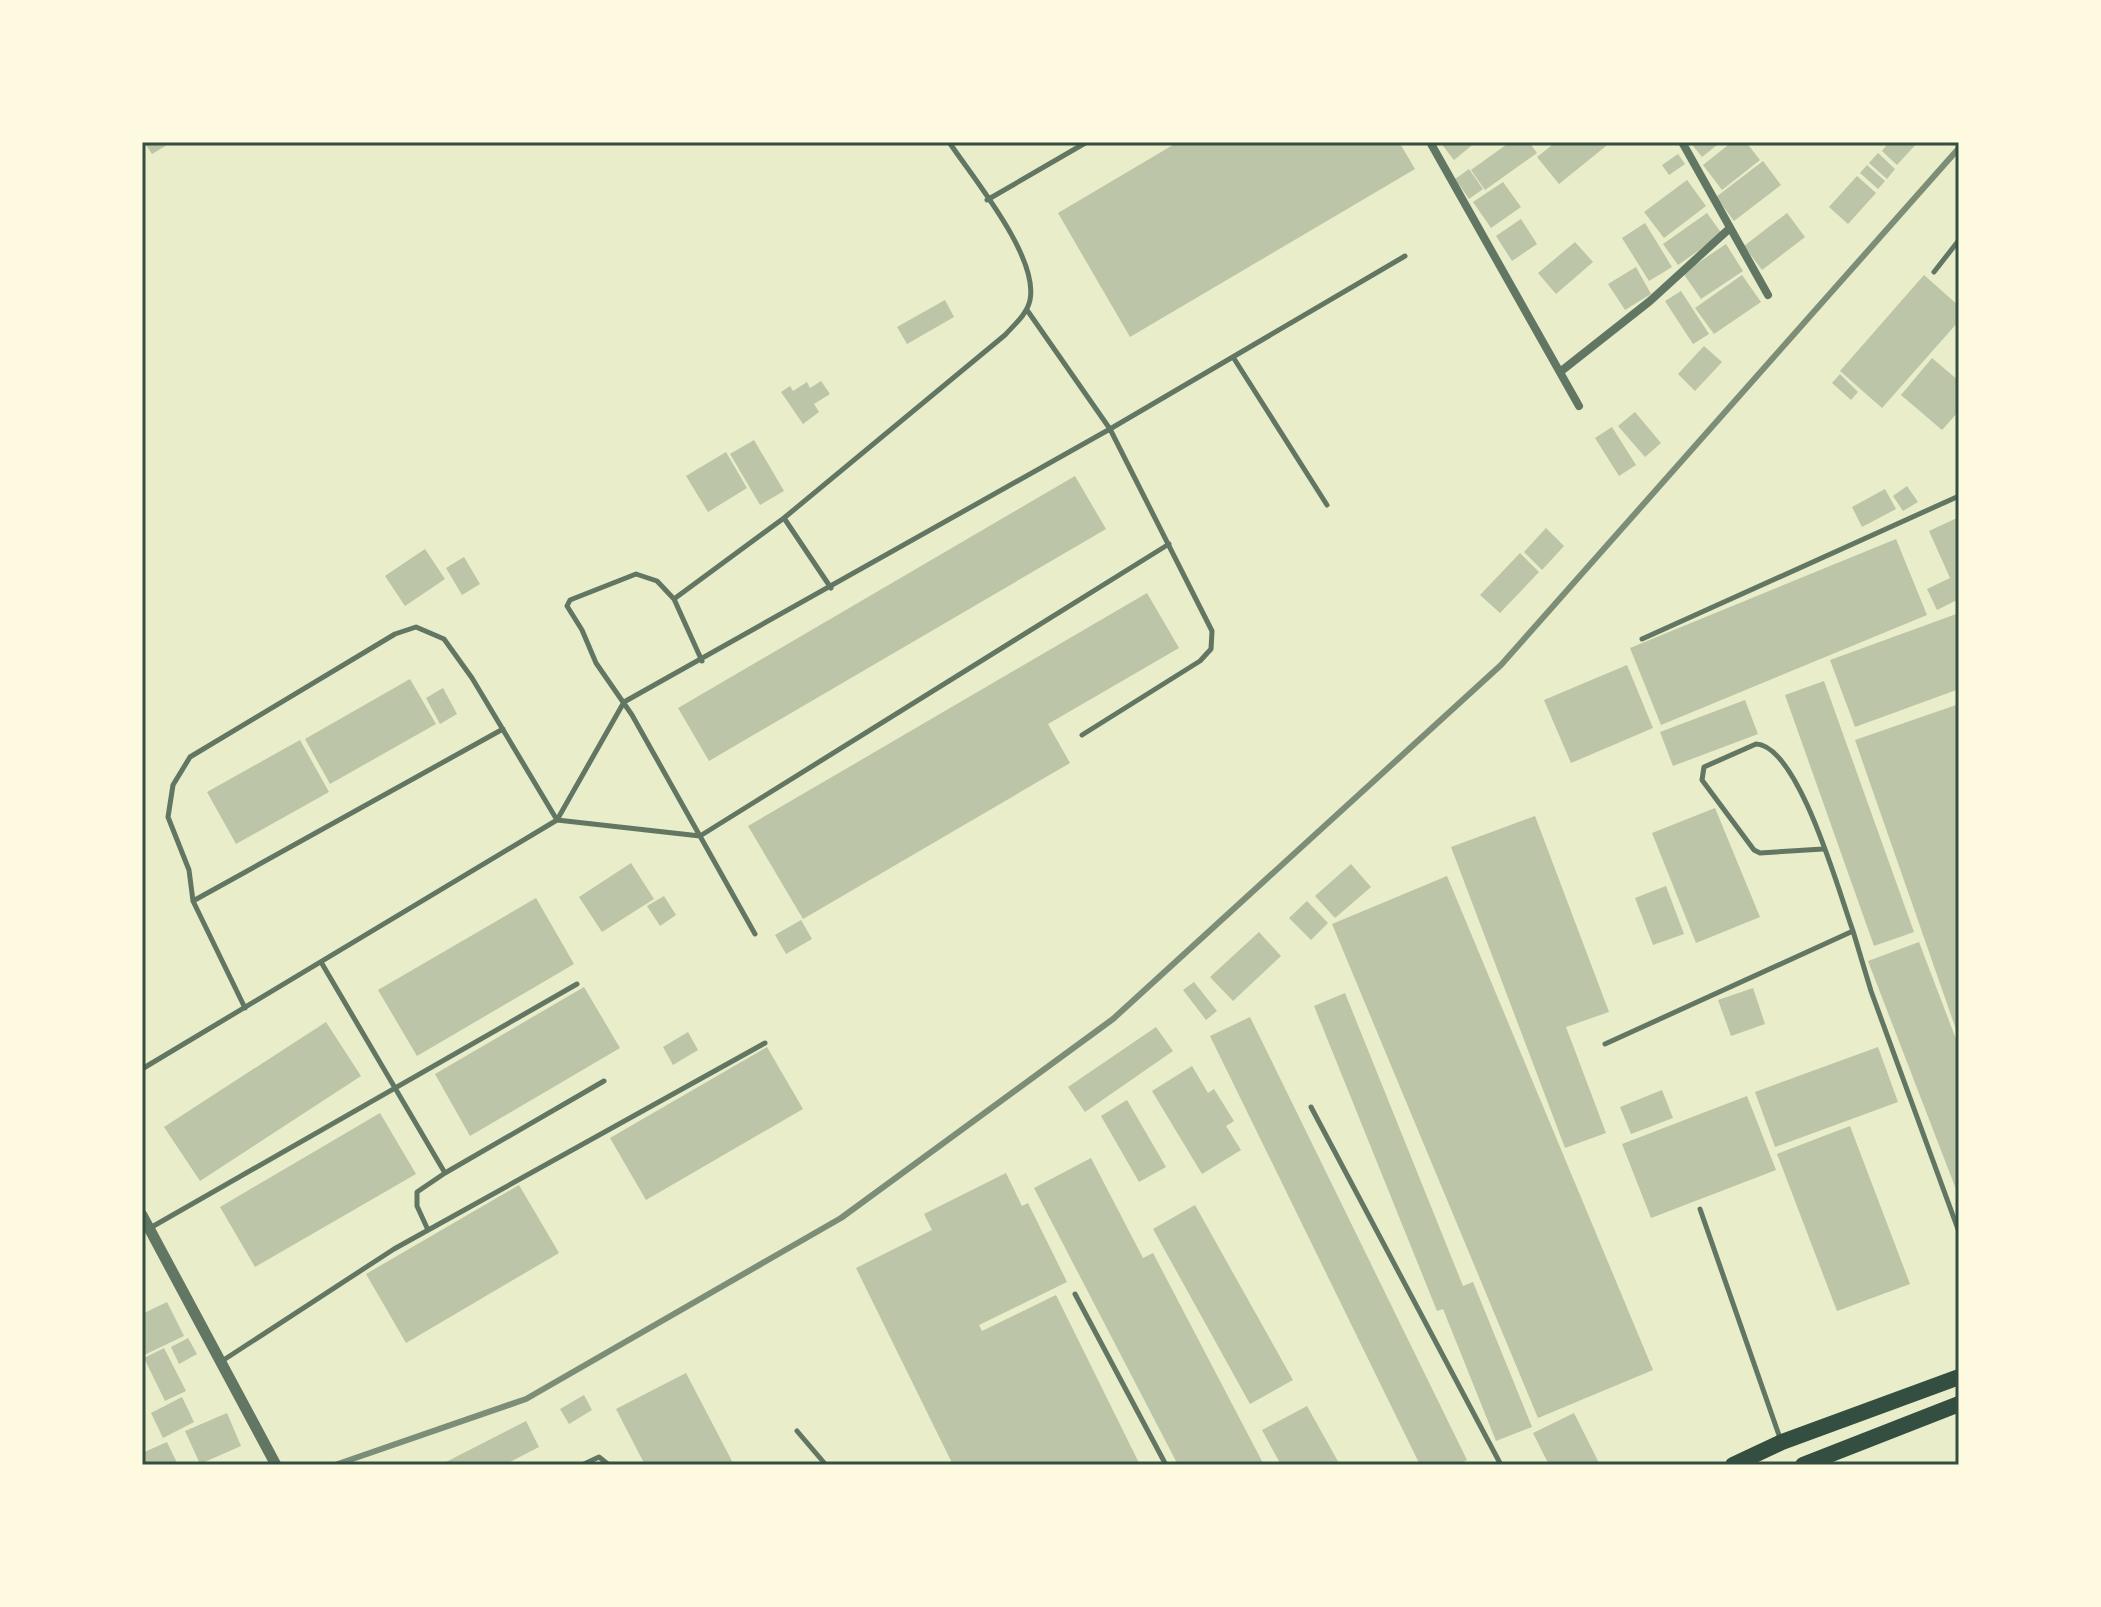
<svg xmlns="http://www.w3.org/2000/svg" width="2101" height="1607" font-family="'Source Serif 4',serif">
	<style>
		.building { fill: #bcc5a7 }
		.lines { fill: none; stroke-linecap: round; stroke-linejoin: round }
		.service { stroke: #617663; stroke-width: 5 }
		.minor { stroke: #617663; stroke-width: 8 }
		.tertiary { stroke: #617663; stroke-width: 11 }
		.trunk { stroke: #344e41; stroke-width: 16 }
		.rail { stroke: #7c8e77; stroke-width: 6 }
		.neatline { fill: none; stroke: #344e41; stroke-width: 3 }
	</style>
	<rect width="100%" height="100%" fill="#e9edc9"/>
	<path class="building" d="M144,142H172L152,154Z
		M1178,142H1399L1415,169L1130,337L1058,213Z
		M1440,142H1476L1454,160Z
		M1510,142H1529L1537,153L1485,190L1471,170Z
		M1556,142H1611L1559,184L1537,157Z
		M1690,142H1721L1702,157Z
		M1732,142H1746L1760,160L1722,190L1703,165Z
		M1889,142H1918L1897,165L1882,151Z
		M1878,153L1895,169L1887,179L1869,163Z
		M1678,154L1685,164L1669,175L1662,165Z
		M1763,161L1781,185L1734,221L1716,197Z
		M1867,165L1885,181L1878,189L1860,173Z
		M1469,169L1483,189L1469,199L1455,179Z
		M1857,176L1876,193L1848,224L1829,207Z
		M1687,180L1706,206L1664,238L1644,212Z
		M1503,182L1521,207L1491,228L1473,202Z
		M1707,213L1722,234L1678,265L1663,244Z
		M1787,213L1805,237L1762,270L1744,246Z
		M1521,219L1537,244L1512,261L1496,236Z
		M1645,223L1672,267L1649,281L1622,238Z
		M1575,242L1593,262L1556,294L1538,273Z
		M1726,244L1743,271L1701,299L1683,273Z
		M1636,267L1651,294L1625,310L1608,284Z
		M1742,275L1761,302L1714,334L1695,308Z
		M1924,275L1959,306V321L1882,408L1840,371Z
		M1681,291L1709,334L1693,344L1665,301Z
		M945,300L954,317L907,344L897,327Z
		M1704,346L1722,362L1695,391L1678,374Z
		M1932,358L1959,381V411L1942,430L1901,395Z
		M1840,374L1858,392L1851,400L1832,383Z
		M821,381L830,394L814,404L819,412L803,424L781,392L790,386L793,391L807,382L810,388Z
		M1635,412L1661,443L1645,457L1618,426Z
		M1612,427L1636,465L1619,476L1595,438Z
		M754,440L784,491L760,505L730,454Z
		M726,452L747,488L708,512L686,476Z
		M1075,476L1106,529L709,761L678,708Z
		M1907,486L1918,502L1903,511L1893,496Z
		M1885,489L1896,509L1862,527L1852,507Z
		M1959,517V599L1937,610L1927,589L1950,578L1929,531Z
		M1546,528L1564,546L1542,570L1524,552Z
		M1896,539L1927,615L1661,725L1630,648Z
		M425,549L445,579L405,606L385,576Z
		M1520,553L1539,572L1500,613L1480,595Z
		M464,557L480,584L462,595L446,568Z
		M1147,593L1179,648L1048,724L1070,763L803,919L748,826Z
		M1959,613V689L1855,727L1830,660Z
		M1627,665L1653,728L1571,763L1544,700Z
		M410,679L436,724L330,784L305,739Z
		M1824,681L1914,932L1874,946L1785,695Z
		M443,688L457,714L440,724L426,698Z
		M1745,700L1758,734L1673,766L1660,732Z
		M1959,704V1038L1855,740Z
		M300,740L329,792L236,844L207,792Z
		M1715,808L1760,917L1696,943L1652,833Z
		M1535,816L1609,1012L1566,1027L1606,1133L1565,1148L1451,847Z
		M631,863L654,899L602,932L579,897Z
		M1351,864L1371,887L1335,918L1315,896Z
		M1447,876L1653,1370L1538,1418L1332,924Z
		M1666,886L1684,934L1653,945L1635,898Z
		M664,896L676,915L660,926L647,906Z
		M536,898L574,964L417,1056L378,990Z
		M1307,901L1328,923L1311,940L1289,918Z
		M801,920L812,939L786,954L775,935Z
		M1259,932L1281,956L1233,1001L1210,977Z
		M1919,942L1959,1047V1197L1868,961Z
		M1194,982L1217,1011L1206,1020L1183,990Z
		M584,987L620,1048L470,1136L435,1074Z
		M1753,988L1765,1024L1731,1036L1718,1000Z
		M1345,993L1463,1286L1473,1282L1532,1427L1496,1441L1443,1309L1437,1311L1314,1006Z
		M1250,1017L1467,1460L1457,1465H1420L1210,1036Z
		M326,1022L361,1076L200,1181L164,1127Z
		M1156,1027L1173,1051L1085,1112L1068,1087Z
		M688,1032L698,1050L673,1065L663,1047Z
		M767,1047L803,1109L646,1200L610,1138Z
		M1878,1047L1898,1102L1775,1147L1755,1092Z
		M1192,1066L1208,1093L1214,1089L1234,1121L1226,1126L1241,1150L1202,1174L1152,1091Z
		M1662,1090L1673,1118L1631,1134L1620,1107Z
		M1747,1096L1776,1170L1651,1218L1622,1144Z
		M1127,1100L1166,1167L1139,1182L1101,1116Z
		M380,1113L416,1174L255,1267L220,1207Z
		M1850,1126L1910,1284L1837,1311L1777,1154Z
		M1091,1158L1143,1258L1153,1253L1264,1465H1178L1034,1188Z
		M1006,1173L1022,1206L1028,1203L1067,1282L979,1325L982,1331L1056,1295L1140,1465H953L856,1268L932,1230L924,1214Z
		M519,1185L559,1253L406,1343L366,1274Z
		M1195,1205L1293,1380L1250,1404L1153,1229Z
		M167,1302L184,1336L142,1356V1314Z
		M188,1338L197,1354L179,1364L171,1347Z
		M164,1348L186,1391L165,1401L144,1358Z
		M686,1373L734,1465H645L616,1409Z
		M584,1395L592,1410L569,1424L560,1409Z
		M182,1397L194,1422L163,1438L151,1413Z
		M1307,1406L1340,1465H1281L1262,1430Z
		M227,1413L241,1446L200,1464L185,1431Z
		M1574,1413L1600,1465H1549L1533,1433Z
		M526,1421L539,1447L504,1465H440Z
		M167,1442L178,1465H146L142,1453Z"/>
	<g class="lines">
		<path class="service" d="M987,200L1087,142
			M1934,272L1959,240
			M1027,310L1110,429L1212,631L1211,649L1200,661L1082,735
			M1233,357L1327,505
			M831,588L784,518L1005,335C1015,324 1027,314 1030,300C1039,257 973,178 949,142
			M674,599L657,581L636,574L570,600L567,606L582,630L596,663L632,715L755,934
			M1642,639L1959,496
			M702,661L674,599L784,518
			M1823,849L1760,853L1754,850L1702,780L1704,767L1756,744C1799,746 1839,893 1853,931
			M193,901L503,729
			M321,962L445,1173L604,1081
			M245,1008L193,901L189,870L168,817L173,785L190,757L395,634L416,627L444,639L472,678L557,820L700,836L1169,544
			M1605,1044L1853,931L1871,991L1959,1232
			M142,1069L557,820L624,702L1110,429L1405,256
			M1311,1107L1501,1465
			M1700,1209L1780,1438
			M150,1228L577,984
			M428,1230L417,1206V1192L445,1173
			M1075,1294L1166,1465
			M222,1361L394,1249L765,1043
			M797,1431L826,1465
			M582,1465L599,1457L609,1465"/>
		<path class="minor" d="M1430,142L1579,406
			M1682,142L1768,295
			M1560,372L1650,301L1730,228"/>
		<path class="tertiary" d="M142,1215L276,1465"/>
		<path class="trunk" d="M1733,1465L1782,1442L1959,1377
			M1803,1465L1959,1404"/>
		<path class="rail" d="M335,1465L526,1399L841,1218L1113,1019L1501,665L1959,148"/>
	</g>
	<rect width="2101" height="1607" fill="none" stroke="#fefae0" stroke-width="288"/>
	<rect x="144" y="144" width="1813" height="1319" class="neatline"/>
</svg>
